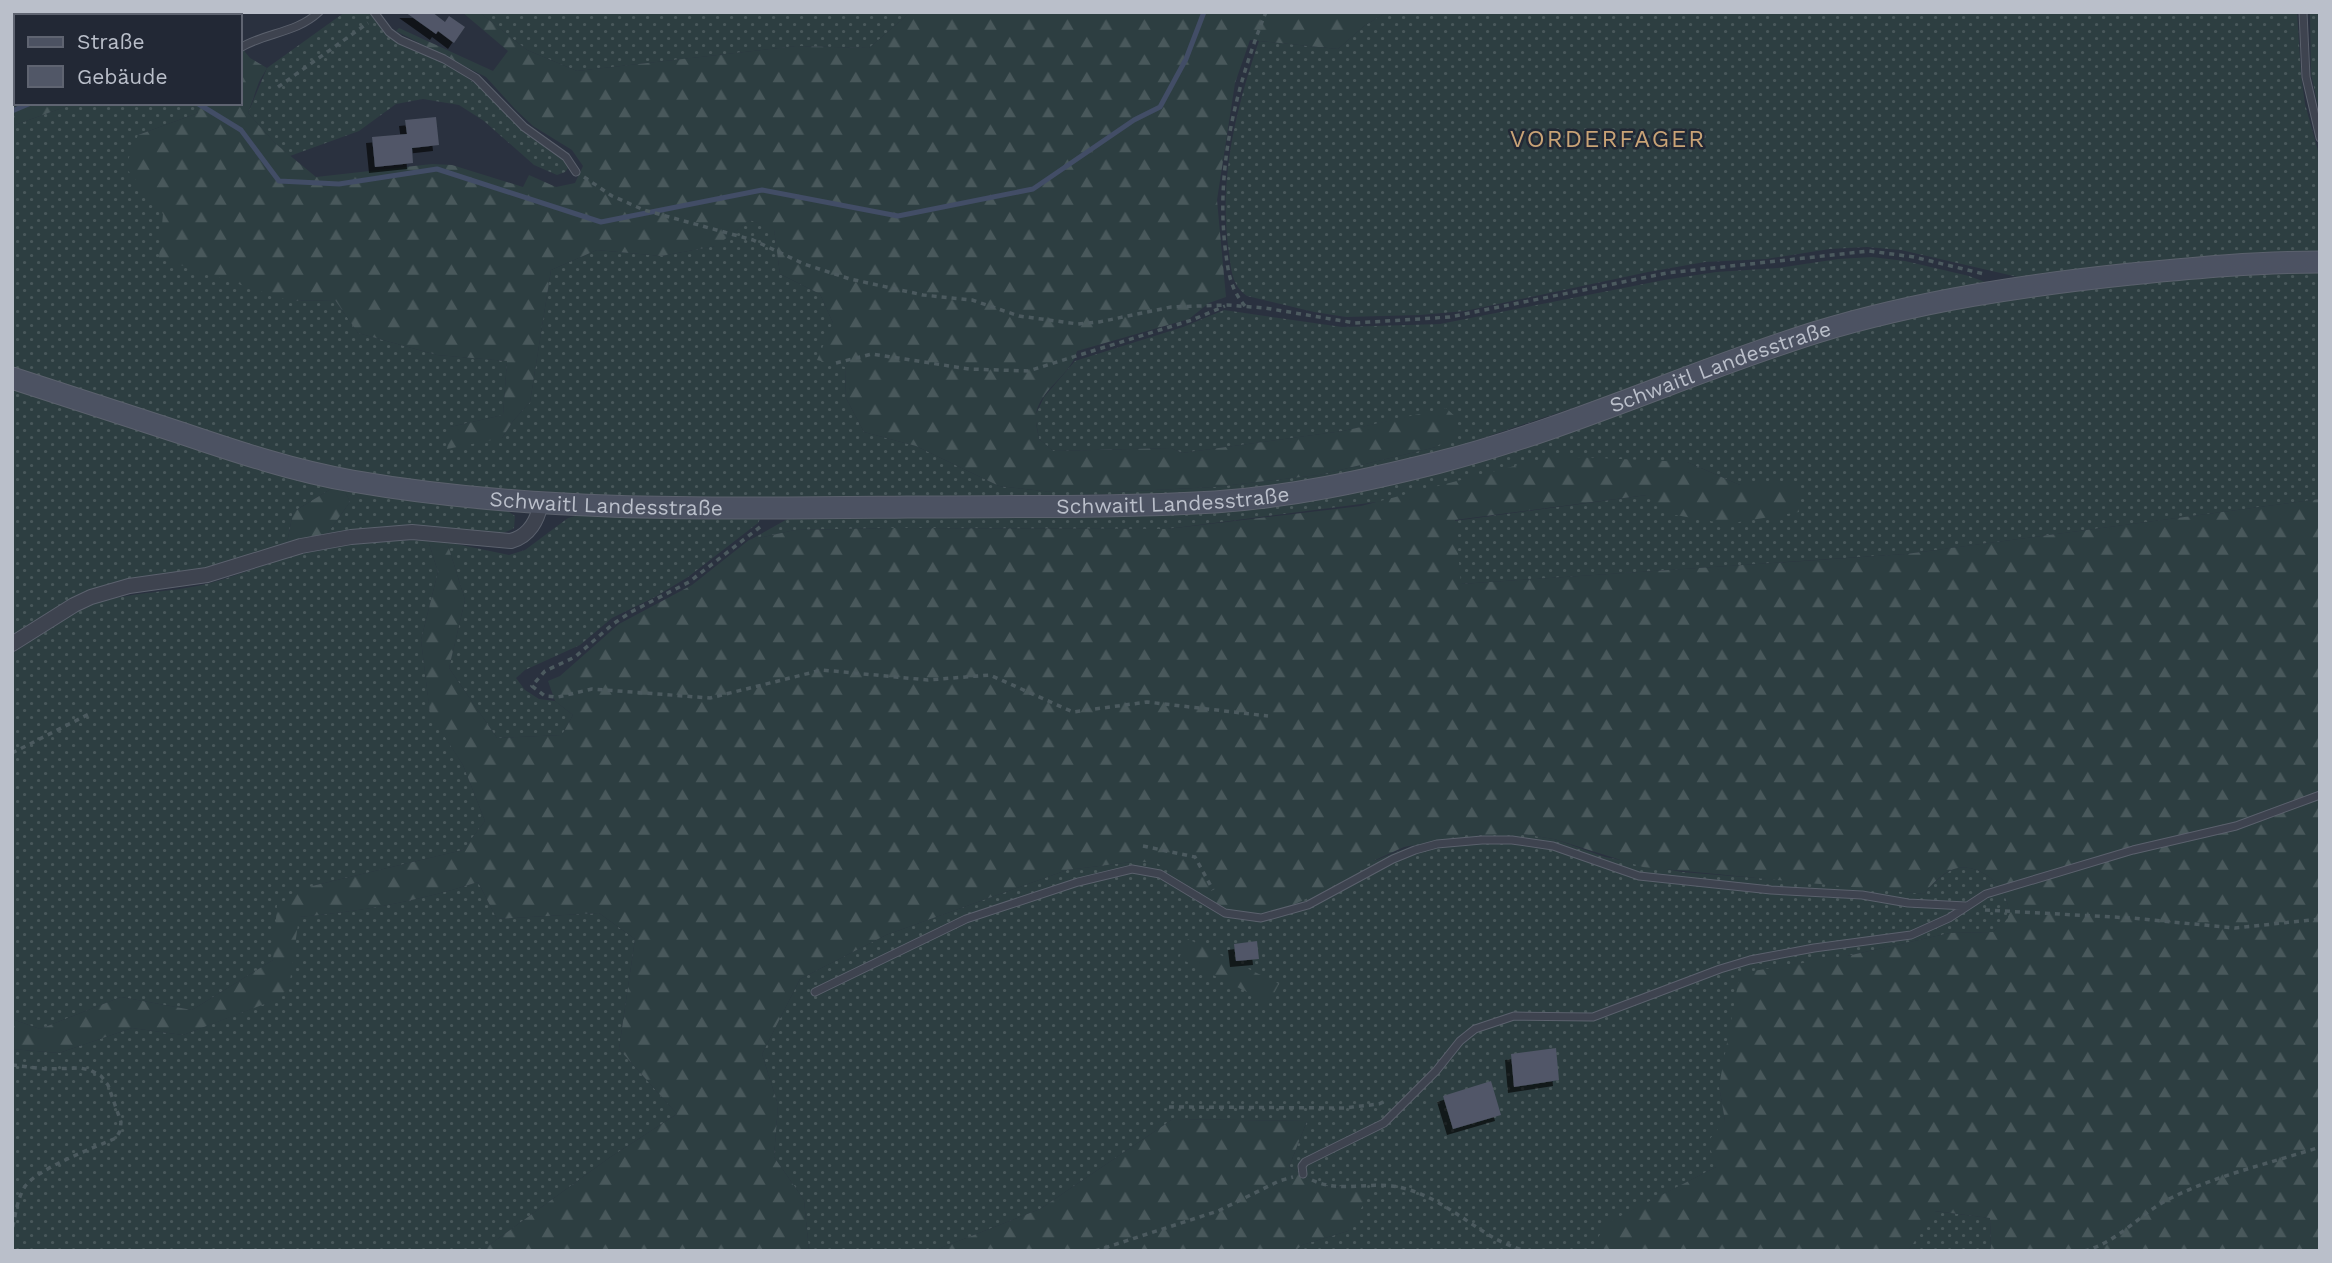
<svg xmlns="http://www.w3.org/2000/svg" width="2332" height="1263" font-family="'Work Sans',sans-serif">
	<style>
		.grass { fill: url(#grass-dots) }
		.forest { fill: url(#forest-firs) }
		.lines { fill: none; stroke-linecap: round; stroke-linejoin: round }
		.stream { stroke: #424d66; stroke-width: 5 }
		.building { fill: #515767; filter: url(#shadow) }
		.lane-casing { stroke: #5b616d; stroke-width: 9 }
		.street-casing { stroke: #5b616d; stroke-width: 16 }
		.secondary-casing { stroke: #5b616d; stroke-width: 23 }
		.path { stroke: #4c5a5f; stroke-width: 3.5; stroke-dasharray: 5 5; stroke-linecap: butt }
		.lane { stroke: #3e434f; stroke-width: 7 }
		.street { stroke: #3e434f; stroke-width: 14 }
		.secondary { stroke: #4c5262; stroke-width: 21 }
		.labels { text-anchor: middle; stroke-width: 5; stroke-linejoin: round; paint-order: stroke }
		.street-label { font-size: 21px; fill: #babfca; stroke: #222835 }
		.quarter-label { font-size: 24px; letter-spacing: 2px; fill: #c9a376; stroke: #222835 }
	</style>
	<defs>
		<pattern id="grass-dots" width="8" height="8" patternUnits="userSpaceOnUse" patternTransform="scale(1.75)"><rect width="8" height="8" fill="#2d3e41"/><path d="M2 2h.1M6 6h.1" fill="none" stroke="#49585b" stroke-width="1.8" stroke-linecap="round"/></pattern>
		<pattern id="forest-firs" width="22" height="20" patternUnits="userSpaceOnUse" patternTransform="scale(1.75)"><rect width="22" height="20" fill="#2d3e41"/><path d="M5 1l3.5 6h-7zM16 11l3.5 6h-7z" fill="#49585b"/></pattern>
		<filter id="shadow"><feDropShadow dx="-6" dy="6" stdDeviation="0" flood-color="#0009"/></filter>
	</defs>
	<rect width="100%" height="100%" fill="#2a313f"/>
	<path class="grass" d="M345,12H368L387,34L404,47L434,58L456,70L486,91L526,134L565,161L569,167L565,172L557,175L534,165L484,121L459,105L423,99L396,104L359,131L290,156L276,144L248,113L267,68Z
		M479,12H911L869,48L796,46L577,71L527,50Z
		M1387,12H2297L2301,74L2305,104L2320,158V253L2022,278L1901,250L1867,247L1830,249L1766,259L1705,262L1648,272L1465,311L1420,315L1346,317L1314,312L1247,296C1232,286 1231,269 1229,253C1218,181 1236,108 1259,41L1338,49L1364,26Z
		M2310,12H2320V114L2311,74Z
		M76,103H193L198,113L138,135L290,301L335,300L358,333L437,355L507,361L503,415L450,427L502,438L513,421L530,402L551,270L597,250L661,256L715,246L750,220L774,229L780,274L820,294L833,323L845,367L846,398L864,432L916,446L999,486L1052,492H1115L1214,487L1319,475L1436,447L1446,409L1343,431L1182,453L1171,448L1053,451L1039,439L1035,416L1044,397L1075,361L1183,327L1224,310L1342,327L1440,324L1664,280L1716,272L1778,268L1838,259L1872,257L1905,261L1969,276L1985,282L1659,379L1453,448L1378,468L1307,482L1216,493L773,499L625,497L464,486L348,471L305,460L252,446L12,368V126Z
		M2320,272V499L1906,554L1460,584L1454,521L1647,495L1800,485H1740L1687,462L1167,529L889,528L795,530L750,540L791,517L1217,512L1549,438L1821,341L1871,327L1954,308L2099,287L2234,274Z
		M12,388L334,487L293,512L287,543L205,568L89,590L71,598L12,636Z
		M344,489L503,508L515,516L514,528C488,544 453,526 424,526C391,526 359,530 327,534L350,502Z
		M583,514L761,517L758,523L688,577L655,597L612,618L580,645L525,670L516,678L525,690L539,699L555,701L573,715L562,735L497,738L449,668L465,600L447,542L509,555L525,550L568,518Z
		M428,540L438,572L421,640L430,713L463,765L485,821L463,850L312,886L273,960L192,1010L121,997L40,1029L12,1019V654C38,636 65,615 94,604C132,591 172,593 210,583C234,577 257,567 280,560C327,545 379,540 428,540Z
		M1493,834H1522L1554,839L1605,857L1682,872L1833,884L1924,894C1932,884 1942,874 1954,869C1976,862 2001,881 2007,902C2009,906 2008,913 2008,919L1993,932L1950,933L1847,956L1719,1085L1725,1121L1716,1167L1608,1223L1590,1251H1295L1302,1245L1348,1231L1366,1185L1333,1187L1325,1186L1289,1167L1307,1121L1173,1119L1040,1209L933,1251H809L804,1200L774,1157L778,1105L762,1054L800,979L886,935L1067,870L1131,862H1156L1178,876L1374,861L1419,843L1465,835Z
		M478,882L497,919L599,913L635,939L619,1049L677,1114L609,1158L481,1251H12V1049L59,1053L132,1028L183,1035L274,1000L298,917C359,912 420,901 478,882Z
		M1934,1211L1990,1218L1991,1251H1908Z"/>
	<path class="forest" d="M19,12H213L215,16H16V103H76L12,126V16Z
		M462,12H479L527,50L577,71L796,46L869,48L911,12H1387L1364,26L1338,49L1250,40L1235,83L1217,200L1226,297L1209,303L1189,319L1077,351C1071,376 1038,390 1036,416C1035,423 1038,432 1039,439L1053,451L1171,448L1182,453L1343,431L1446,408L1458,419L1455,434L1436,447L1319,475L1214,487L1115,492H1052L999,486L916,446L864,432L846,398L845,367L817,360L833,323L820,294L780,274L774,230L750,220L716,246L661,256L597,250L551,270L530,402L513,421L502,438L447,449L450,427L503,415L507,361L437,355L358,333L335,300L290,301L159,258L163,214L125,167L138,135L198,113L193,103H240V46L250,58L267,68L259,82L248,113L276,144L316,177L432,164L452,165L523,187L529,175L556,187L575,183L583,166L572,150L533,126L515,109L486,77L396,31L399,28L493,71L508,51Z
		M1553,456L1687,462L1740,485H1800L1799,512L1727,524L1664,513L1647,495L1455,520L1461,584L1906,554L2320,499V1251H1991L1990,1218L1935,1211L1908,1251H1590L1607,1223L1716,1167L1708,1141L1725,1121L1719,1086L1740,973L1847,956L1950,933L1993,932L2008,918C2008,913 2009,906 2007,902C2001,881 1976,862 1954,869C1941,874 1932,884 1924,894L1643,867L1554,839L1522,834L1465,835L1404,847L1373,861L1330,888L1284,909L1261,914H1244L1221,909L1178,876L1155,862H1131L1067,870L886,935L800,979L762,1054L778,1105L774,1157L804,1200L809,1251H481L609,1158L677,1114L619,1049L635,939L599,913L497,919L478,882C420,901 359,912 299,917L289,988L275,1000L183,1035L132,1028L59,1053L12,1049V1019L40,1029L121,997L192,1010L273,960L277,905L312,886L463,850L485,821L463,765L430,714L421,640L438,572L428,540L447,542L465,600L449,668L497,738L562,735L573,715L555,701L548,681L560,676L619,624L692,585L749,540L795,530L889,528L1167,529L1361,506Z
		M334,487L344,489L350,502L327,534L287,543L293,512Z
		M1188,939L1279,984L1269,1003L1179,958Z
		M1173,1119L1307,1121L1289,1167L1325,1186L1334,1187L1366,1184L1362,1207L1348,1231L1302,1245L1295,1251H933L1040,1209Z"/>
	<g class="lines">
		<path class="stream" d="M197,103L241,130L279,181L339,184L437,169L601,222L762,190L898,216L1033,189L1134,120L1160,107L1186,59L1204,12
			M12,111L31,103"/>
	</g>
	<path class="building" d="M405,12H432L445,22L449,16L465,27L454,43L438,31L436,34Z
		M436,117L439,145L412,148L413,163L375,167L372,137L407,134L405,120Z
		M1257,941L1259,959L1236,961L1234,944Z
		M1556,1048L1559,1080L1514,1087L1511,1054Z
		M1491,1081L1501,1115L1453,1129L1443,1096Z"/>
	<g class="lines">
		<g class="lane-casing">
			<path id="lane" d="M374,12L389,32L400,40L444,59L476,78L524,127L566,157L576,172
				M2303,12L2306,77L2320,138
				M240,48C266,32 295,34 319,12
				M815,992L966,919L1078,882L1132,869L1160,874L1225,913L1261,918L1308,905L1393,859L1415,850L1437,844L1482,840H1512L1553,846L1639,876L1771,890L1862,895L1908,903L1966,906
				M1303,1174L1302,1166L1305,1162L1384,1123L1436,1071L1460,1041L1475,1029L1514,1016L1593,1017L1720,969L1750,960L1814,948L1911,935L1949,918L1986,894L2133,850L2236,826L2320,795"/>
		</g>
		<g class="street-casing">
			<path id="street" d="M12,644L74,605L91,597L129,586L207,575L301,546L351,537L412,532L511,541C529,536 538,520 541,502"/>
		</g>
		<g class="secondary-casing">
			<g id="secondary">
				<path id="s1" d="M12,378C68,396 125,415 181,433C237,452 294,471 352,481C535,513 722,509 907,507C1009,506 1113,508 1215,502C1290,497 1364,481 1436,463C1567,430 1689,372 1817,332C1919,301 2025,285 2131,274C2194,268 2256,262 2320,262"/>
			</g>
		</g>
		<path class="path" d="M599,12H647
			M278,87L368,23
			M584,177L612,196L644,210L753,240L804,264L850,279L923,295L972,300L1019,316L1078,324L1099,322L1171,307L1227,305L1265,308L1355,323L1450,317L1667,273L1869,251L1914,257L1984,274
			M1245,306C1229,287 1228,270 1225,247C1216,167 1236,86 1266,12
			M836,363L872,354L969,369L1028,371L1192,320L1225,306
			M760,527L689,582L631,612L613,624L575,657L545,671L532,686L545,696L558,697L592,689L710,698L822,670L928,680L990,675L1073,712L1147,702L1268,716
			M12,753L89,714
			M1143,846L1195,857L1213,890
			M1985,910L2131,918L2235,928L2320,919
			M12,1065L45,1069L80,1068L90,1070L101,1076L108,1085L121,1122L120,1131L116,1138C94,1148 35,1169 24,1188C17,1200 15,1217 12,1231
			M1169,1107L1344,1108L1379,1104L1387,1100
			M1312,1180C1341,1194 1372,1180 1403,1188C1438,1197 1463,1220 1494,1238C1503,1243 1514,1247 1524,1251
			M1095,1251L1218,1211L1279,1181L1293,1177
			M2084,1251C2119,1242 2140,1213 2171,1198C2217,1175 2271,1163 2320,1147"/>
		<use href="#lane" class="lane"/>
		<use href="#street" class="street"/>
		<use href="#secondary" class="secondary"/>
	</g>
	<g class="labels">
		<g class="street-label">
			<text dy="7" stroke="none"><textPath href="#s1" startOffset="1745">Schwaitl Landesstraße</textPath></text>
			<text dy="7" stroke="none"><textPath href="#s1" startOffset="1178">Schwaitl Landesstraße</textPath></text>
			<text dy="7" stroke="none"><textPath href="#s1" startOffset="611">Schwaitl Landesstraße</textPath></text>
		</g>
		<g class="quarter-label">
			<text x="1608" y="147">VORDERFAGER</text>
		</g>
	</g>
	<rect width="2332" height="1263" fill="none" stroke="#babfca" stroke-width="28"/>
	<rect x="14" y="14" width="228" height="91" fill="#222835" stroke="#5f6471" stroke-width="2"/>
	<rect x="28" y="37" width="35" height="10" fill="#4c5262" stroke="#5f6471" stroke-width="2"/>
	<text x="77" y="49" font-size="21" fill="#babfca">Straße</text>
	<rect x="28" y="66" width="35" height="21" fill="#515767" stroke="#5f6471" stroke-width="2"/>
	<text x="77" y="84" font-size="21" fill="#babfca">Gebäude</text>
</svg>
